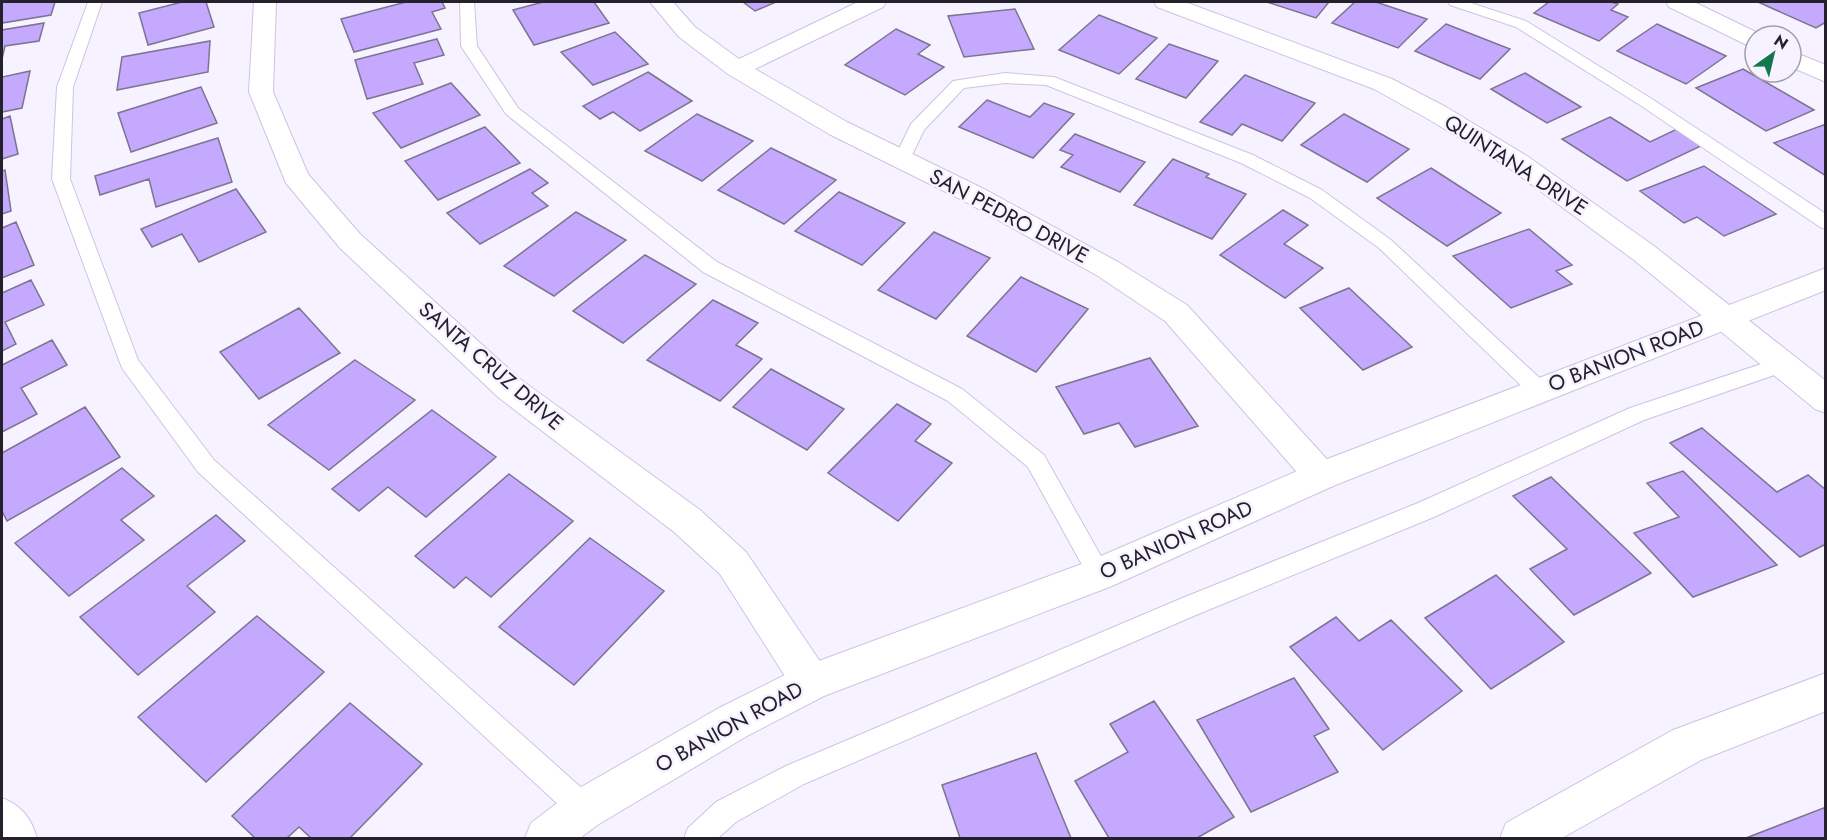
<svg xmlns="http://www.w3.org/2000/svg" width="1827" height="840" font-family="Jost,sans-serif">
	<style>
		.building { fill: #c4a9fe; stroke: #7c7490; stroke-width: 1.5 }
		.lines { fill: none; stroke-linecap: round; stroke-linejoin: round }
		.service-casing { stroke: #ccc4e2; stroke-width: 2 }
		.minor-casing { stroke: #ccc4e2; stroke-width: 2 }
		.tertiary-casing { stroke: #ccc4e2; stroke-width: 2 }
		.service { fill: #fff; fill-rule: evenodd }
		.minor { fill: #fff; fill-rule: evenodd }
		.tertiary { fill: #fff; fill-rule: evenodd }
		.labels { text-anchor: middle; stroke-width: 5; stroke-linejoin: round; paint-order: stroke }
		.street-label { font-size: 21px; fill: #24202c; stroke: #f6f2ff }
	</style>
	<rect width="100%" height="100%" fill="#f6f2ff"/>
	<path class="building" d="M2,2H55L51,15L2,23Z
		M182,2H206L214,27L148,45L139,13Z
		M406,2H442L445,8L432,12L441,29L354,52L341,19Z
		M543,2H594L609,23L534,45L513,10Z
		M743,2H776L755,11Z
		M1267,2H1329L1316,18Z
		M1355,2H1376L1427,19L1398,48L1332,23Z
		M1549,2H1611L1618,4L1611,10L1628,17L1599,41L1534,13Z
		M1758,2H1826V22L1816,28Z
		M1015,9L1034,49L964,57L948,16Z
		M1099,15L1157,38L1119,74L1059,50Z
		M44,23L39,41L5,46L2,59V30Z
		M1446,24L1510,49L1480,79L1415,51Z
		M1657,24L1726,56L1686,84L1617,51Z
		M896,29L930,45L918,54L944,67L905,95L845,65Z
		M615,32L648,64L593,85L561,52Z
		M437,39L444,55L414,63L423,84L367,99L355,60Z
		M210,41L208,72L117,90L122,57Z
		M1169,44L1218,61L1186,98L1136,79Z
		M1743,69L1814,110L1766,131L1696,88Z
		M30,71L22,108L2,112V77Z
		M648,72L692,101L640,131L613,112L600,119L583,106Z
		M1525,73L1581,107L1547,123L1491,89Z
		M1245,75L1315,103L1282,141L1242,124L1232,135L1200,122Z
		M451,83L480,115L401,148L373,113Z
		M201,87L217,123L131,152L118,113Z
		M987,100L1030,117L1044,103L1074,114L1033,158L959,127Z
		M697,114L753,141L702,181L645,151Z
		M1344,114L1409,149L1367,182L1301,145Z
		M10,116L18,154L2,159V119Z
		M1610,117L1650,142L1677,129L1703,145L1627,181L1562,139Z
		M1826,124V176L1774,143Z
		M485,127L520,163L438,200L405,161Z
		M1075,134L1145,162L1120,192L1061,167L1073,155L1060,150Z
		M218,138L232,182L156,207L149,179L100,195L95,176Z
		M771,148L836,180L784,224L718,190Z
		M1173,159L1209,174L1206,177L1246,194L1212,239L1134,205Z
		M1704,166L1776,214L1724,236L1697,217L1684,223L1640,191Z
		M1431,168L1501,213L1447,246L1377,198Z
		M530,169L548,183L532,193L548,206L480,244L447,213Z
		M5,170L11,211L2,214V171Z
		M236,189L266,232L199,262L182,234L152,247L141,229Z
		M839,192L905,223L862,265L795,231Z
		M1283,210L1308,225L1284,244L1323,268L1285,298L1220,255Z
		M576,212L626,240L554,296L504,266Z
		M16,222L34,265L2,278V228Z
		M1529,229L1572,265L1556,271L1572,284L1511,308L1453,256Z
		M934,232L990,258L936,319L878,290Z
		M645,255L696,284L623,343L573,311Z
		M1021,277L1088,309L1036,372L967,336Z
		M31,280L44,305L5,322L16,344L2,351V293Z
		M1349,288L1412,347L1363,370L1300,308Z
		M713,300L758,323L736,345L762,359L720,401L647,360Z
		M299,308L340,353L259,399L220,352Z
		M52,340L67,365L21,388L37,414L2,432V365Z
		M1150,358L1198,426L1135,447L1119,423L1084,434L1056,387Z
		M355,360L415,400L329,470L268,425Z
		M771,369L844,409L807,450L733,407Z
		M897,404L931,424L915,441L952,463L898,521L828,473Z
		M85,407L120,457L7,521L2,511V453Z
		M432,410L496,457L426,517L388,487L359,511L332,489Z
		M1702,428L1777,492L1808,475L1826,490V544L1800,557L1670,443Z
		M122,468L154,496L121,520L144,540L69,596L15,543Z
		M1683,471L1777,565L1693,597L1634,533L1679,517L1647,483Z
		M509,474L573,521L491,597L466,577L454,588L415,556Z
		M1551,477L1651,573L1574,615L1530,569L1567,549L1513,496Z
		M216,515L245,541L187,586L215,612L138,675L80,617Z
		M590,538L664,591L574,685L499,627Z
		M1496,575L1564,642L1491,689L1425,618Z
		M257,616L324,672L206,782L138,717Z
		M1336,617L1359,641L1391,620L1462,691L1383,750L1290,647Z
		M1294,678L1329,729L1314,736L1338,772L1251,812L1197,720Z
		M1154,701L1234,817L1197,838H1109L1075,781L1128,752L1110,724Z
		M350,703L422,764L350,838H311L299,827L287,838H255L232,816Z
		M1036,753L1071,838H960L942,785Z
		M1826,807V838H1746Z"/>
	<g class="lines">
		<g class="service-casing">
			<path id="service" d="M88,2H102L73,87L70,179L138,360L214,460L594,799L598,809L594,819L584,823L574,819L198,472L122,368L52,179L57,87Z
				M460,2H474L477,46L518,108L717,262L962,389L1044,455L1107,567L1111,574L1107,581L1099,584L1091,581L1028,467L948,401L703,272L506,114L461,46Z
				M1448,2H1468L1526,21L1652,99L1826,214V229L1820,227L1640,105L1516,27L1450,5Z
				M1005,73L1054,77L1253,155L1322,190L1391,240L1546,384L1549,390L1546,396L1539,398L1532,396L1379,248L1310,198L1241,163L1046,85L1005,83L964,88L924,130L908,163H896L894,159L911,124L953,81Z
				M1782,357L1789,360L1792,365L1789,370L1644,420L1434,517L1196,615L804,784L736,822L718,838H684L688,828L716,802L786,766L1180,599L1418,503L1630,408Z"/>
		</g>
		<g class="minor-casing">
			<path id="minor" d="M254,2H276L273,92L308,174L360,234L520,379L700,510L746,552L825,669L831,682L825,695L811,701L797,695L720,574L674,532L498,397L340,248L286,183L249,92Z
				M650,2H673L695,27L739,59L858,2H886L883,7L755,69L847,122L984,189L1118,262L1187,305L1333,466L1338,476L1333,486L1321,490L1309,486L1165,321L1098,276L964,201L829,134L728,74L679,37Z
				M1154,2H1185L1392,79L1446,107L1527,156L1654,246L1826,381V413L1815,409L1634,260L1509,168L1428,119L1374,89L1157,7Z
				M1666,2H1694L1764,36H1755V47L1747,45L1669,7Z
				M1791,51L1826,65V82L1791,67Z
				M1826,673V711L1701,760L1562,838H1500L1506,823L1673,730Z
				M2,798C22,806 31,818 37,838H2Z"/>
		</g>
		<g class="tertiary-casing">
			<path id="tertiary" d="M1826,268V290L1333,486L1112,586L824,696L747,736L599,824L580,838H525L531,823L569,794L719,708L797,669L1087,562L1309,466Z"/>
		</g>
		<use href="#service" class="service"/>
		<use href="#minor" class="minor"/>
		<use href="#tertiary" class="tertiary"/>
	</g>
	<g class="labels">
		<g class="street-label">
			<text transform="translate(1516 165) rotate(33)" y="7">QUINTANA DRIVE</text>
			<text transform="translate(1009 216) rotate(28)" y="7">SAN PEDRO DRIVE</text>
			<text transform="translate(1626 356) rotate(-21)" y="7">O BANION ROAD</text>
			<text transform="translate(491 366) rotate(41)" y="7">SANTA CRUZ DRIVE</text>
			<text transform="translate(1176 540) rotate(-24)" y="7">O BANION ROAD</text>
			<text transform="translate(729 727) rotate(-29)" y="7">O BANION ROAD</text>
		</g>
	</g>
	<rect width="1827" height="840" fill="none" stroke="#24202c" stroke-width="6"/>
	<g transform="translate(1773 54) rotate(34)"><circle r="28" fill="#f6f2ff" stroke="#a29eab" stroke-width="1.5"/>
	<path d="M0-4.5L10 22L0 15L-10 22Z" fill="#12774f"/>
	<text y="-9" font-size="16" font-weight="bold" text-anchor="middle" fill="#24202c">N</text>
	</g>
</svg>
